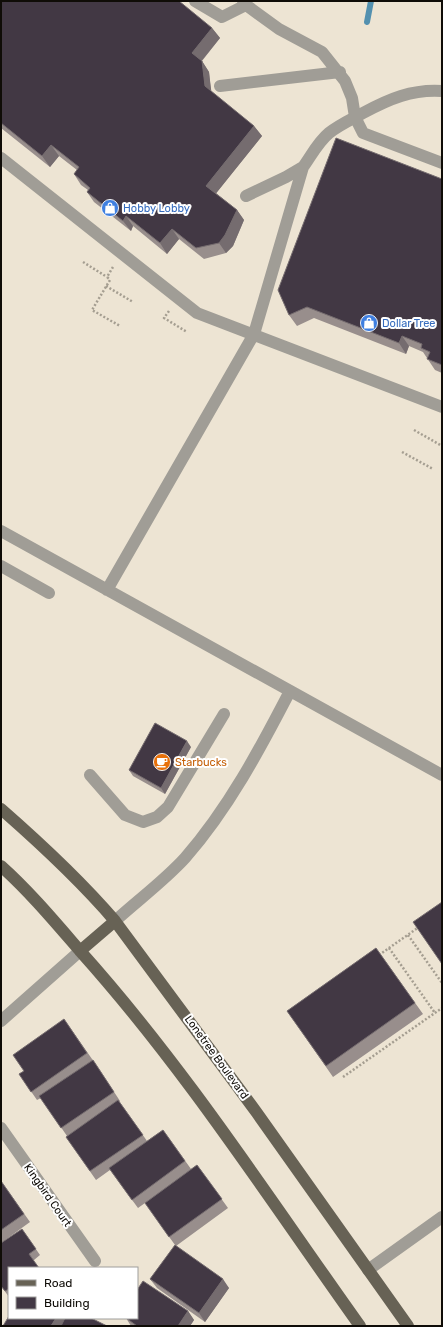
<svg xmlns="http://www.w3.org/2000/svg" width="443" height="1327" font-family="Rubik,sans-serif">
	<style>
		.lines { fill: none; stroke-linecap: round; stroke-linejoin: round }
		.stream { stroke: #5390af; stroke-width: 6 }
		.path { stroke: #a59e91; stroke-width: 2.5; stroke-dasharray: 2 2; stroke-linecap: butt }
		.minor { stroke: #a09d96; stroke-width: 12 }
		.major { stroke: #676255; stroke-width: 12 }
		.wall { fill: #988e8c }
		.shaded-wall { fill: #756c6f }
		.building { fill: #423844; stroke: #756c6f }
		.labels { text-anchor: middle; stroke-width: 4; stroke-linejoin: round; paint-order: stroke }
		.shop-label { font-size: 11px; fill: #366cbe; stroke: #fff; text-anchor: start }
		.food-label { font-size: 11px; fill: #c56008; stroke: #fff; text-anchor: start }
		.street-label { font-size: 11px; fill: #0f0c07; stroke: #fff }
	</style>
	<rect width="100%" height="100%" fill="#ede4d3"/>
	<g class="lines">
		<path class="stream" d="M367,22L371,1"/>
		<path class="path" d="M83,262L107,277
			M113,267L107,277L110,280L92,310L120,326
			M106,286L133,302
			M169,311L164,318L187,332
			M414,430L442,446
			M402,452L433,469
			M408,935L442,983
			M389,948L435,1013
			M379,955L419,927
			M343,1077L442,1008"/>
		<path class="minor" d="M195,1L222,17L246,5
			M243,1L246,5L279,29L322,52L345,81L352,98L355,117L363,133L442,163
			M220,86L340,72
			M1,158L197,313L442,407
			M246,196L286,177L303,167
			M1,531L442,775
			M1,566L49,593
			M107,590L254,334L303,167C311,156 318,142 329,133C339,125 352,119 363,113C389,99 412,89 442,91
			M90,775L125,815L143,822L157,817L168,807L224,714
			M115,921C138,900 164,881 185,858C228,809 260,749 290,691
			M1,1021L80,951
			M1,1128L95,1261
			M368,1270L442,1217"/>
		<path class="major" d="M1,809C41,844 80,880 115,921L257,1113L408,1326
			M1,866C30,892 55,922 81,952C185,1068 270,1200 360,1326
			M80,951L115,921"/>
	</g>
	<path class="wall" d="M1,1L212,28L220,38L202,61L209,72L211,92L254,126L262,136L216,193L237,210L244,220L233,246L226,253L204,259L179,239L167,254L133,226L131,231L94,202L87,192L88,190L81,185L74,174L77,170L59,156L50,167L1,128Z
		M442,179V373L435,370L423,352L409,346L406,354L314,318L297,326L289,315Z
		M191,747L165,794L133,776L129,770Z
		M376,948L423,1014L333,1077L287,1011Z
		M64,1019L99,1069L120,1101H119L147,1141L163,1130L191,1169L197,1165L228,1208L176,1246L229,1288L205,1322L157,1288L150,1279L175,1245L145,1203L138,1208L110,1170L96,1180L66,1137L67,1136L41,1098L37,1100L19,1074L24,1071Z
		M1,1181L30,1222L1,1243Z
		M22,1229L40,1255L34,1260L9,1268V1297L1,1286Z
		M188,1311L194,1320L190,1326H131L126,1318Z"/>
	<path class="shaded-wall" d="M212,28L220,38L199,64L192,53Z
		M202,61L209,72L212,97L205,86Z
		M254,126L262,136L214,196L206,186Z
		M51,145L59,156L50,167L42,156Z
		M237,210L244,220L233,246L226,253L219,243Z
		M126,216L133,226L131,231L123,221Z
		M172,229L179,239L167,254L160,243Z
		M402,336L409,346L406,354L399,343Z
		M187,741L191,747L165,794L161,788Z
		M223,1279L229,1288L205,1322L199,1313Z
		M188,1311L194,1320L190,1326H178Z
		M56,1318H67L62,1326H51Z"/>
	<path class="building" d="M1,1H179L212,28L192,53L202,61L205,86L254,126L206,186L237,210L225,235L219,243L196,248L172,229L160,243L126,216L123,221L87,192L90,188L74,174L79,167L51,145L42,156L1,123Z
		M336,138L442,179V365L427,359L430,352L421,348L422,344L402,336L399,343L307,307L289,315L278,290Z
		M155,723L187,741L161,788L129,770Z
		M442,902V964L413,922Z
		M376,948L415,1003L326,1066L287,1011Z
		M64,1019L87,1053L31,1092L19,1074L24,1071L13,1055Z
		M93,1060L114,1092L61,1128L39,1096Z
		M118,1100L143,1135L90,1171L66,1137Z
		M163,1130L185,1161L132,1200L109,1168Z
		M197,1165L222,1199L169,1237L145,1203Z
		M1,1181L24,1214L1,1230Z
		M22,1229L36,1249L29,1254L39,1268H9V1289L5,1291L1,1286V1243Z
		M175,1245L223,1279L199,1313L150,1279Z
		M143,1281L188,1311L178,1326H137L126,1318H137V1290Z
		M9,1316V1318H56L51,1326H3Z
		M65,1318H91L107,1326H61Z"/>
	<defs>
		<g id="shop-disc" transform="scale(0.9)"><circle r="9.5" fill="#3f7fe0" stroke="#fff"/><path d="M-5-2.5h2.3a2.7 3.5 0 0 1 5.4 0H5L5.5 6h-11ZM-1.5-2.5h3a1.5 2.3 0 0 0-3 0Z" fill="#fff"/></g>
		<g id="cafe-disc" transform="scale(0.9)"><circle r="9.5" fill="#e8710a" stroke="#fff"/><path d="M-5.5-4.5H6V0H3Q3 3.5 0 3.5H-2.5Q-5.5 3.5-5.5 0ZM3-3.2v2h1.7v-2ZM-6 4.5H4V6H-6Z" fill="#fff"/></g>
	</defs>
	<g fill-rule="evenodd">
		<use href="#shop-disc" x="110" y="208"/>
		<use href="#shop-disc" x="369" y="323"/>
		<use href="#cafe-disc" x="162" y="762"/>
	</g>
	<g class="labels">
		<g class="shop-label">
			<text x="123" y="212">Hobby Lobby</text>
			<text x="382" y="327">Dollar Tree</text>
		</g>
		<g class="food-label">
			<text x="175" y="766">Starbucks</text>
		</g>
		<g class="street-label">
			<text transform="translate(217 1057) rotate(54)" y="4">Lonetree Boulevard</text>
			<text transform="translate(48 1195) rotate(55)" y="4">Kingbird Court</text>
		</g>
	</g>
	<rect width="443" height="1327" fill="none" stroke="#0f0c07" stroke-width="4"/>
	<rect x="8" y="1267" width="130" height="52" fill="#ffffff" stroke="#9f9e9c"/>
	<rect x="16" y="1280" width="20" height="6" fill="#676255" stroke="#9f9e9c"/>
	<text x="44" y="1287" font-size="12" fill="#0f0c07">Road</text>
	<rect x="16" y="1297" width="20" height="12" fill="#423844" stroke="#9f9e9c"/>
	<text x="44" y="1307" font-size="12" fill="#0f0c07">Building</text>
</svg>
